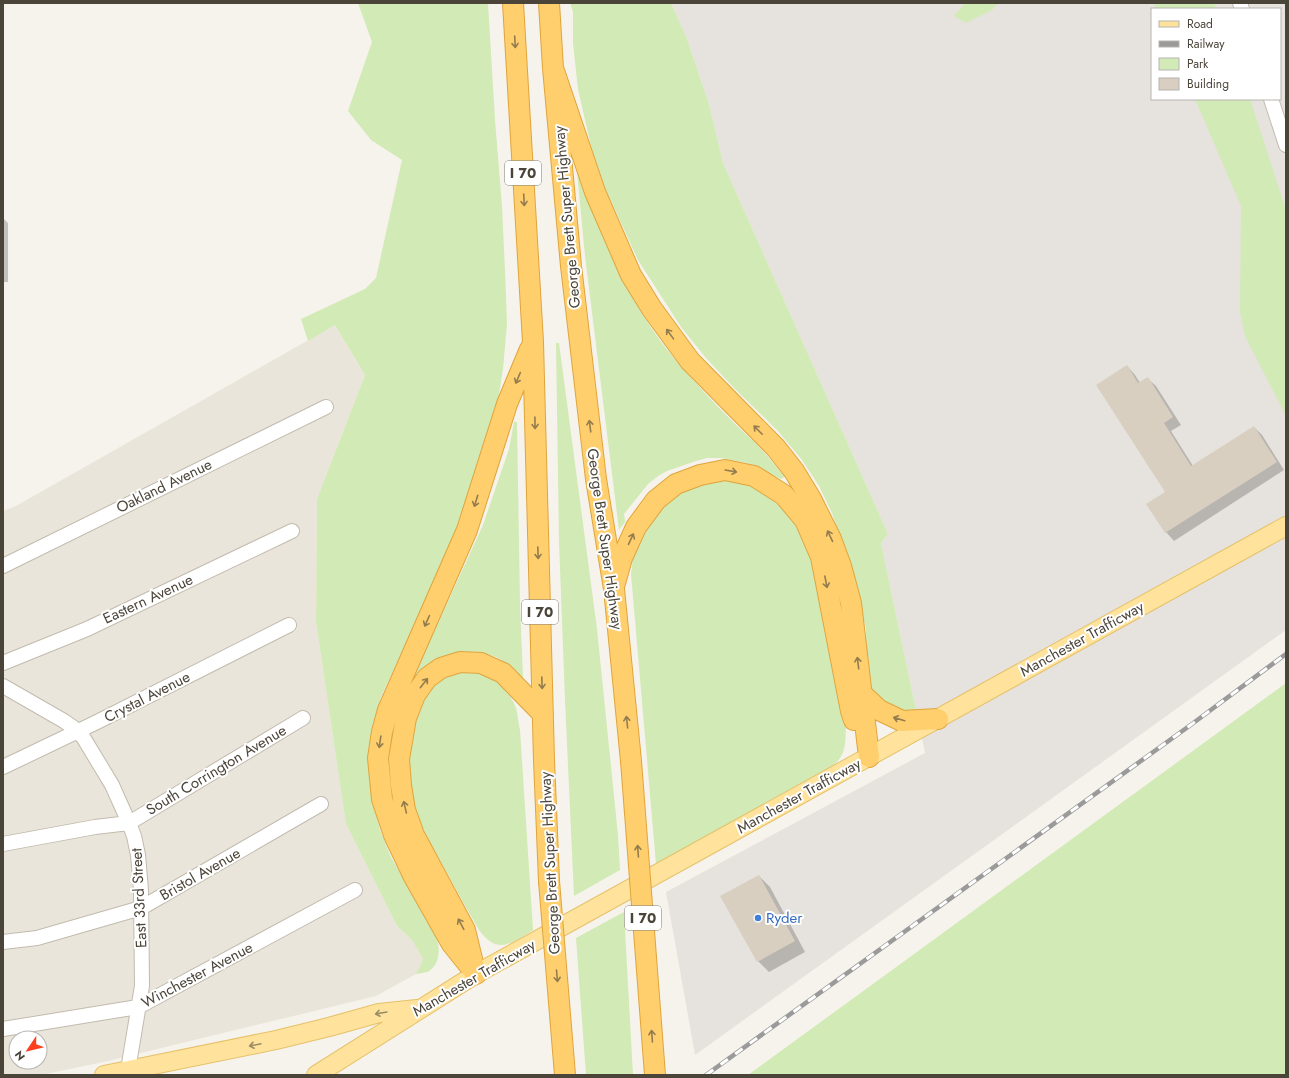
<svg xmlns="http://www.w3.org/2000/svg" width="1289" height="1078" font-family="Jost,sans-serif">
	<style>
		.residential { fill: #eae5da; fill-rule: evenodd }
		.industrial { fill: #e6e2dd; fill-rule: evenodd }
		.green { fill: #d2eab5 }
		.shadow { fill: #0003 }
		.building { fill: #d8cfc1 }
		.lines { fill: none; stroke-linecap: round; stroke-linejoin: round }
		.minor-casing { stroke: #c2bbae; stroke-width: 16 }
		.major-casing { stroke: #e6c16a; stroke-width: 20 }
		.highway-casing { stroke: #e0a43c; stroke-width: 22 }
		.minor { stroke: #fff; stroke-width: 14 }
		.major { stroke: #ffe39c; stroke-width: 18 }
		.highway { stroke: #ffcf6e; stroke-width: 20 }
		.rail-casing { stroke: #9a9a9a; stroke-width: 4.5 }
		.rail { stroke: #fff; stroke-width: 3; stroke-dasharray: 9; stroke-linecap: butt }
		.highway-bridge-casing { stroke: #e0a43c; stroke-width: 22; stroke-linecap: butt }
		.highway-bridge { stroke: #ffcf6e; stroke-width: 20 }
		.oneway { stroke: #937c4e }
		.oneway2 { stroke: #9c8c66 }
		.shop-dot { fill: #3f7fe0; stroke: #fff; stroke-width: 1.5 }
		.labels { text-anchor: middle; stroke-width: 4; stroke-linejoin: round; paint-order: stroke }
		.shield { fill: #fff; stroke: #817c74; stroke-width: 1 }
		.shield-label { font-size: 14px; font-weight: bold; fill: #4b4439 }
		.street-label { font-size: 15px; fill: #4b4439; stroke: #fff }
		.shop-label { font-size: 15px; fill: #366cbe; stroke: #fff; text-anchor: start }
	</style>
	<rect width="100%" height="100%" fill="#f6f3ec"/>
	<path class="residential" d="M335,325L365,375L317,499L316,622L346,824L397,926L412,940L423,959L416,974L376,996L108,1061L41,1075H3V511L16,506ZM16,1038H40V1062H16Z"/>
	<path class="industrial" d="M671,3H1286V630L695,1055L666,892L925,753L881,543L888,534L723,163L709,104L687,39ZM1152,9H1280V99H1152Z"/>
	<path class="green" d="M358,3H488L495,120L502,206L505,271L507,324L503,369L497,407L473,489L437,575L381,697L373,724L369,749L374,806L380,830L391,857L437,939C440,949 440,964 429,971C426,973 420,973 416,974L423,959L412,940L397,926L346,824L316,622L317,499L365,375L335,325L308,341L301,319L365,289L376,278L402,160L371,140L348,111L372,42Z
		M570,3H671L687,39L709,104L723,163L888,534L881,543L917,715H903L871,693L865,667L866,643V629L857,590L845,551L832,513L819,486L802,460L778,431L735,389L706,358L681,327L638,260L602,181L593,155L578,89L573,44V12Z
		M965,3H998L992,10L966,23L954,16Z
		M1154,3H1214L1216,9H1156Z
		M1195,99H1250L1286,210V416L1245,336L1240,312L1241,206Z
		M577,172L580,173C601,241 631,307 677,362C696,384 716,405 737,426C744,433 752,439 759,447C768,456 776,467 785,477L781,479L747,463L721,458H707L696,461L667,471L658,476L648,484L624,514L625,522L619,530L585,256Z
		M556,343H559L597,629L618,835L620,870L574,896L565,700L559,542Z
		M514,422H517L520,605L523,678L522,680C515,672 506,662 496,657C473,647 448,653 428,666C424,668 420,670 417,673C415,676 413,680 410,684L483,525L509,449Z
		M723,478L748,483L768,492L801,524L817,571L846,725C845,744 847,754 832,767L656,864L631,574L634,549L641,530L683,487Z
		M465,672C485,672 494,676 506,691C510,696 514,702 516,708C518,715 518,723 520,730L533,930C511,943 498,956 479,930C467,910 456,889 445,869C435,850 423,832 416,812C406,780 407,744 418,713C428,687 438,677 465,672Z
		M1286,683V1075H748Z
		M624,912L633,1075H586L576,938Z"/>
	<path class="shadow" d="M3,218L8,223V282H3Z
		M1127,366L1135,375L1140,383L1147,378L1156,386L1181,425L1171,431L1193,466L1254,427L1262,435L1284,470L1174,541L1166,532V492Z
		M759,876L770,887L805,952L769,972L758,961Z"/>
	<path class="building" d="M1127,365L1138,383L1148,377L1173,417L1164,423L1191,466L1254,426L1277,462L1165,533L1146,504L1165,492L1096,385Z
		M759,875L795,941L757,962L720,896Z"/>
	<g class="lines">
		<g class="minor-casing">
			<path id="minor" d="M1240,3L1242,9
				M1271,99L1286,145
				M3,566L326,407
				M3,663L87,629L292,531
				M3,686L64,721L74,728L83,737L112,785L129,823L134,836L138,855L141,890L142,986L128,1070
				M3,767L95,723L289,625
				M3,844L95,827L129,823L303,718
				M3,942L37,938L141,908L321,804
				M3,1029L138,1007L355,890"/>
		</g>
		<g class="major-casing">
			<path id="major" d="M104,1075L276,1040L329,1027L379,1013L417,1009
				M316,1075L476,974L1286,526"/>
		</g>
		<g class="highway-casing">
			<path id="highway" d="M513,3L533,342L544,760L549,881
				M549,3L553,68L571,266L596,479L614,589L631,761
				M553,68L595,192L631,275L652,309L690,361L776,448L794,471L811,499L831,539L841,566L851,603L869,757
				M615,583L622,558L636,527L656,500L676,484L700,475L725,470L754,476L784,495L805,520L821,557L851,711L854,720
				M861,693L879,710L902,721L938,719
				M474,967L465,930L414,835L405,810L401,785L399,759L406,718L415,695L427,678L441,668L460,662L481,663L503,673L543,714
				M476,974L452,944L413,875L394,835L382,799L378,758L382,732L388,710L467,530L507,404L530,349"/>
		</g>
		<use href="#minor" class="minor"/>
		<use href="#major" class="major"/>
		<use href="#highway" class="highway"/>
		<g class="rail-casing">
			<path id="rail" d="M706,1075L1192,724L1286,654"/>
		</g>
		<use href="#rail" class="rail"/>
		<g class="highway-bridge-casing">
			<path id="highway-bridge" d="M631,761L655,1075
				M549,881L565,1075"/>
		</g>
		<use href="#highway-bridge" class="highway-bridge"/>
	</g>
	<defs><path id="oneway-shaft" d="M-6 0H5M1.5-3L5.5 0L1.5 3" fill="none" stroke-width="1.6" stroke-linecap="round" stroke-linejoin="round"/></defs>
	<g class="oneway">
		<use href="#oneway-shaft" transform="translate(515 42) rotate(87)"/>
		<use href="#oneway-shaft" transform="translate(524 200) rotate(87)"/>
		<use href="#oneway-shaft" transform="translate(670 334) rotate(-126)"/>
		<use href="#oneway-shaft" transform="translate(518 378) rotate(113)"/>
		<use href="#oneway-shaft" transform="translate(535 423) rotate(89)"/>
		<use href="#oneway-shaft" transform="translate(590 426) rotate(-97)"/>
		<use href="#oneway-shaft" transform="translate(758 430) rotate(-135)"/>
		<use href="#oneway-shaft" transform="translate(731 471) rotate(10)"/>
		<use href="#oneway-shaft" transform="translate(476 501) rotate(107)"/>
		<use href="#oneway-shaft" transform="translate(830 536) rotate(-115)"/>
		<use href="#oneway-shaft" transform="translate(631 539) rotate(-65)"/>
		<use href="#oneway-shaft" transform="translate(538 553) rotate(88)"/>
		<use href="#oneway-shaft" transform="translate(826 582) rotate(79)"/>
		<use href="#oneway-shaft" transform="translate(427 621) rotate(114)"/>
		<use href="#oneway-shaft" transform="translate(858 663) rotate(-97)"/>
		<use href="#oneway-shaft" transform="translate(424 683) rotate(-52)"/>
		<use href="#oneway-shaft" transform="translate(542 683) rotate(88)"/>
		<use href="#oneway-shaft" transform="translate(899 719) rotate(-164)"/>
		<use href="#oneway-shaft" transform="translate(627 722) rotate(-96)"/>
		<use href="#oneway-shaft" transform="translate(380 742) rotate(98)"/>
		<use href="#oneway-shaft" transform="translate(405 807) rotate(-103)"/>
		<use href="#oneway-shaft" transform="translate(638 851) rotate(-94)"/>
		<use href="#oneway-shaft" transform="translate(461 924) rotate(-118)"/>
		<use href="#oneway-shaft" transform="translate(557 976) rotate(85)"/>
		<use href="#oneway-shaft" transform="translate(652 1036) rotate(-94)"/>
	</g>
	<g class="oneway2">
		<use href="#oneway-shaft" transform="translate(381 1013) rotate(170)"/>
		<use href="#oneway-shaft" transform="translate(255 1045) rotate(168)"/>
	</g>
	<circle class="shop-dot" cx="758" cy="918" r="4"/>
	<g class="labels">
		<g class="shield">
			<rect x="505" y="161" width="36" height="24" rx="3"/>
			<rect x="522" y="600" width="36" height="24" rx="3"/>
			<rect x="625" y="906" width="36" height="24" rx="3"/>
		</g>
		<g class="shield-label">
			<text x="523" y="178">I 70</text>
			<text x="540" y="617">I 70</text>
			<text x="643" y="923">I 70</text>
		</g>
		<g class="street-label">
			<text transform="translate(567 217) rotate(-95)" y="5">George Brett Super Highway</text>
			<text transform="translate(164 486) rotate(-26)" y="5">Oakland Avenue</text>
			<text transform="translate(605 539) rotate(82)" y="5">George Brett Super Highway</text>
			<text transform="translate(148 599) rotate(-25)" y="5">Eastern Avenue</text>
			<text transform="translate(1082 639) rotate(-29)" y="5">Manchester Trafficway</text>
			<text transform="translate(147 697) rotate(-27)" y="5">Crystal Avenue</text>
			<text transform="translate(216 770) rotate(-31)" y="5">South Corrington Avenue</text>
			<text transform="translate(799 796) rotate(-29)" y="5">Manchester Trafficway</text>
			<text transform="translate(550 863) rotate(-93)" y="5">George Brett Super Highway</text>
			<text transform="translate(200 874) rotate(-30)" y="5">Bristol Avenue</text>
			<text transform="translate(139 898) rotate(-93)" y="5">East 33rd Street</text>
			<text transform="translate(197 975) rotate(-28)" y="5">Winchester Avenue</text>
			<text transform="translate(474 978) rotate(-30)" y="5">Manchester Trafficway</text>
		</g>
		<g class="shop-label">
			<text x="766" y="923">Ryder</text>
		</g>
	</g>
	<rect width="1289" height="1078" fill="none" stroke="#4b4439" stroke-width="8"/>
	<rect x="1151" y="8" width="130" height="92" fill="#ffffff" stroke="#b7b4b0"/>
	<rect x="1159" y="21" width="20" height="6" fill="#ffe39c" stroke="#b7b4b0"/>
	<text x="1187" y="28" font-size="12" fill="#4b4439">Road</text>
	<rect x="1159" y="41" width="20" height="6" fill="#9a9a9a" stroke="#b7b4b0"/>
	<text x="1187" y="48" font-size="12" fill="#4b4439">Railway</text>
	<rect x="1159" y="58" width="20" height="12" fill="#d2eab5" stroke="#b7b4b0"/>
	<text x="1187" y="68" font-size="12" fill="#4b4439">Park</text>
	<rect x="1159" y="78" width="20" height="12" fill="#d8cfc1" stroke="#b7b4b0"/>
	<text x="1187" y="88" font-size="12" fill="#4b4439">Building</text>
	<g transform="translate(28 1050) rotate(235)"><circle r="19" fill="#ffffff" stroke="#b7b4b0"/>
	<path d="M0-3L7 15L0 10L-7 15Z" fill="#fc3f1d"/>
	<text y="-6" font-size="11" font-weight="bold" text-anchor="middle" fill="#4b4439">N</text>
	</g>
</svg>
